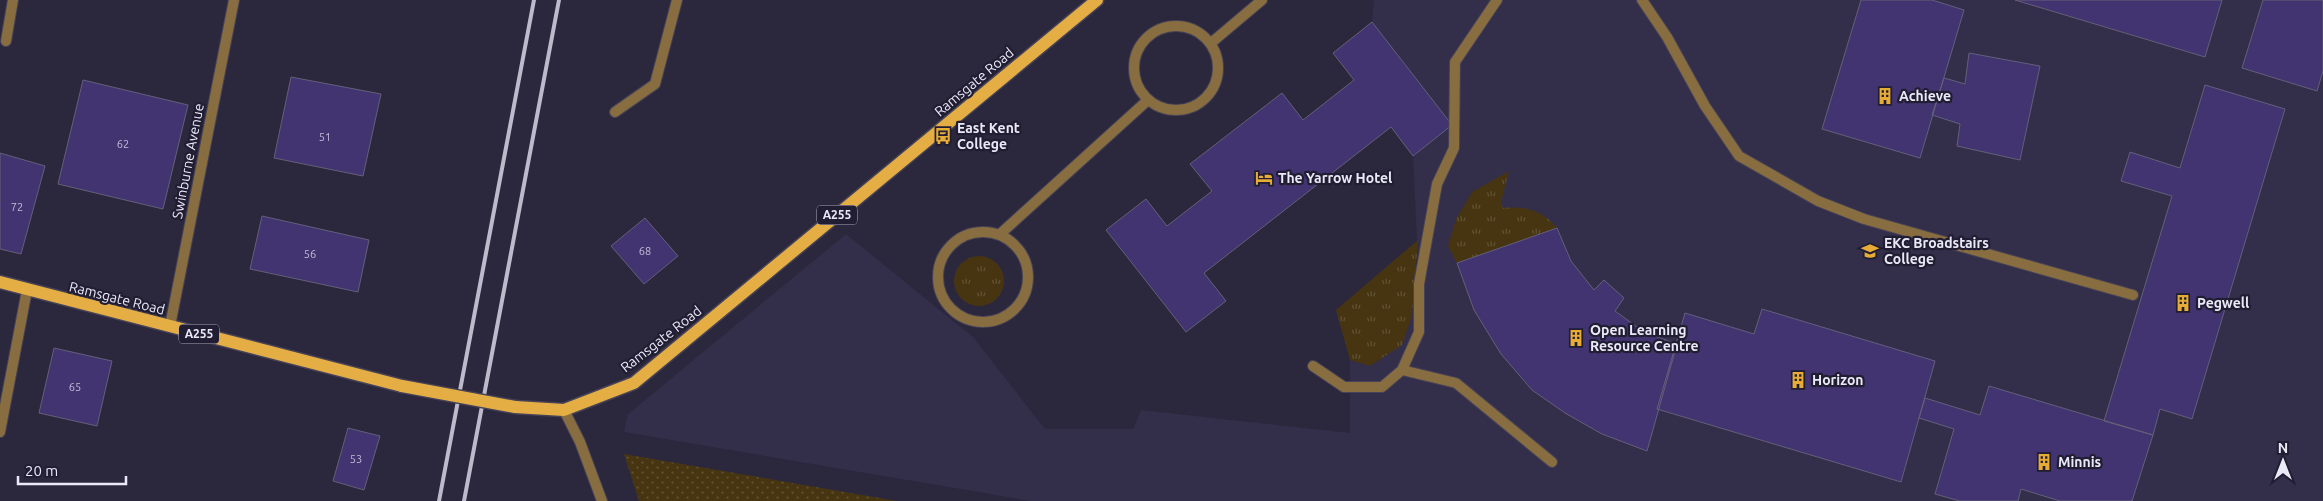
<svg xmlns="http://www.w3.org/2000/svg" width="2323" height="501" font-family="Ubuntu,sans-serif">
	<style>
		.built { fill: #332e4a }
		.grass { fill: url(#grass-tufts) }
		.park { fill: url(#park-dots) }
		.building { fill: #423470; stroke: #646079 }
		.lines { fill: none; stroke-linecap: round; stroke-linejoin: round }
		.lane-casing { stroke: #464257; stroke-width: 12 }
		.street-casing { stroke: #464257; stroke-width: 12 }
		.primary-casing { stroke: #464257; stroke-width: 15 }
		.lane { stroke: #876d3f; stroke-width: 10 }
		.street { stroke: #876d3f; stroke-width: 10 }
		.primary { stroke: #e4ae44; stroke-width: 12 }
		.rail { stroke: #bdbbcb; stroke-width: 4 }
		.primary-bridge-casing { stroke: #464257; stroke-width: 15; stroke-linecap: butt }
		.primary-bridge { stroke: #e4ae44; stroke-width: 12 }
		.labels { text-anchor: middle; stroke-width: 4.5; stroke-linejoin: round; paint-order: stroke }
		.number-label { font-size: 11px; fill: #c0bcd5 }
		.shield { fill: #211d32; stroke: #aeacbc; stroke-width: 1 }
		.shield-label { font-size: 12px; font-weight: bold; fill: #eae9f7 }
		.street-label { font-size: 14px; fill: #eae9f7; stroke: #211d32 }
		.poi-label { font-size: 14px; font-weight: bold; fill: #eae9f7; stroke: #211d32; text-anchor: start }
	</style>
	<defs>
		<pattern id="grass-tufts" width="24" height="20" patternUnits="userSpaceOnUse" patternTransform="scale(1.25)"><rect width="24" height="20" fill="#473511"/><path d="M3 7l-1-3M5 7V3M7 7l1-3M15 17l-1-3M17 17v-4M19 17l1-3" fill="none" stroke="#625234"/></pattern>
		<pattern id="park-dots" width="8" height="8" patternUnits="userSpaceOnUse" patternTransform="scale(1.25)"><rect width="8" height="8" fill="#473511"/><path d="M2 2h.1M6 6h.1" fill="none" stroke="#625234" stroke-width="1.8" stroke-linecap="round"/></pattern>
	</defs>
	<rect width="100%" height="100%" fill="#2b273d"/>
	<path class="built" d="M1374,0H2323V501H1031L624,432L628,414L846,234L973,337L1045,429H1133L1141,410L1350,433V360L1370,366L1412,315L1413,287L1418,261L1413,156L1452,125L1372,22Z"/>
	<path class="grass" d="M1509,171L1501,202L1503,208C1526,206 1542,210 1557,228L1457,263L1448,246L1456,219L1472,192Z
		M1418,240L1412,315L1402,345L1370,366L1350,360L1336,310Z
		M954 281a25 25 0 1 1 50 0a25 25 0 1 1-50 0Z"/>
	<path class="park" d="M624,454L897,501H639Z"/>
	<path class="building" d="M1861,0H1932L1964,10L1920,158L1822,129Z
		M2015,0H2222L2205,57Z
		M2263,0H2323V71L2317,91L2242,68Z
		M1372,22L1452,125L1413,156L1391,127L1204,273L1226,301L1186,332L1106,230L1146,199L1167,226L1212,191L1190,164L1282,93L1303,120L1354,80L1333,53Z
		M1969,53L2040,66L2020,160L1957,146L1960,124L1932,115L1944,78L1965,84Z
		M291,77L381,94L363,176L274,158Z
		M83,80L188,105L163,209L58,184Z
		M2205,85L2285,109L2192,419L2160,409L2153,435L2104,421L2172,196L2121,181L2130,152L2180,168Z
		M0,153L45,166L21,254L0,249Z
		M262,216L369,240L358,292L250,269Z
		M645,218L678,256L644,284L611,246Z
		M1557,228L1571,261L1594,290L1604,280L1624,298L1615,311L1644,332L1677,344L1647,451L1602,434L1565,413L1532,390L1501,354L1474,310L1457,263Z
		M1762,309L1935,361L1901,482L1657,409L1685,313L1754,334Z
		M54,348L112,361L97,426L39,413Z
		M1989,386L2153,435L2132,501H2060L2021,489L2018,501H1960L1935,494L1954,429L1919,418L1925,398L1980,415Z
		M348,428L380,436L364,490L333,481Z"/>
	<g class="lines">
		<g class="lane-casing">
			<path id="lane" d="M1642,0L1667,37L1705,106L1739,156L1818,201L1864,219L2133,295
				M1134 68a42 42 0 1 1 84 0a42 42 0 1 1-84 0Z
				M6,41L13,0
				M1211,43L1262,0
				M615,112L655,84L677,0
				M938 277a45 45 0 1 1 90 0a45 45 0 1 1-90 0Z
				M999,235L1148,100
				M1313,366L1344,387H1382L1402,370L1419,332V284L1437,184L1454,148L1455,62L1497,0
				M1402,370L1456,383L1552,462"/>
		</g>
		<g class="street-casing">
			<path id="street" d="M170,326L234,0
				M564,410L580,442L602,501
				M0,432L27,290"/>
		</g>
		<g class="primary-casing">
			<path id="primary" d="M0,282L402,386
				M515,407L564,410L634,383L1097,0"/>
		</g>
		<use href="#lane" class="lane"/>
		<use href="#street" class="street"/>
		<use href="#primary" class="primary"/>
		<path class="rail" d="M439,501L534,0
			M464,501L559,0"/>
		<g class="primary-bridge-casing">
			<path id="primary-bridge" d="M402,386L515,407"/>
		</g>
		<use href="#primary-bridge" class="primary-bridge"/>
	</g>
	<defs>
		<g id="building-bare" transform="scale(1.35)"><path d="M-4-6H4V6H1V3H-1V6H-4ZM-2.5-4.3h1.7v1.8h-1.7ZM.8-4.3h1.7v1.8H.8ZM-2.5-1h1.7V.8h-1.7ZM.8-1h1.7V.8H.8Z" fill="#e6ac36" stroke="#211d32" stroke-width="2.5" paint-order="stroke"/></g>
		<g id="bus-bare" transform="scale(1.35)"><path d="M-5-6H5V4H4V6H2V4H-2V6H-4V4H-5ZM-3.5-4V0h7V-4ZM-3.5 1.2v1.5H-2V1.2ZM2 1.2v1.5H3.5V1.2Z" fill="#e6ac36" stroke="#211d32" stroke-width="2.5" paint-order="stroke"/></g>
		<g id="hotel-bare" transform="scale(1.35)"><path d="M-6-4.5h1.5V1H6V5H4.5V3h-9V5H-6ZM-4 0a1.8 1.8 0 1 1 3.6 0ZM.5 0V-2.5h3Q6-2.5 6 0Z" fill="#e6ac36" stroke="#211d32" stroke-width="2.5" paint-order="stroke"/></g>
		<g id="university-bare" transform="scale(1.35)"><path d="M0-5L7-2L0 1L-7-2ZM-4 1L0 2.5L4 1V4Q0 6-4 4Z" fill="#e6ac36" stroke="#211d32" stroke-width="2.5" paint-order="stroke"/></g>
	</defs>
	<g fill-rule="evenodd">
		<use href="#building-bare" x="1885" y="96"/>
		<use href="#bus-bare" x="943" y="136"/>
		<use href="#hotel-bare" x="1264" y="178"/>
		<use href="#university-bare" x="1870" y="251"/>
		<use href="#building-bare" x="2183" y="303"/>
		<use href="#building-bare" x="1576" y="338"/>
		<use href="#building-bare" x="1798" y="380"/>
		<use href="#building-bare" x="2044" y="462"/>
	</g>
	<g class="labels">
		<g class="number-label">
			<text x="325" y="141">51</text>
			<text x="123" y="148">62</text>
			<text x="17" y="211">72</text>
			<text x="645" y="255">68</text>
			<text x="310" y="258">56</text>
			<text x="75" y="391">65</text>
			<text x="356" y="463">53</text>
		</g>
		<g class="shield">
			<rect x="817" y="205.5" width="40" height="19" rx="4"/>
			<rect x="179" y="324.5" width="40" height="19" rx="4"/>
		</g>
		<g class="shield-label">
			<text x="837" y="219">A255</text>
			<text x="199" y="338">A255</text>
		</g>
		<g class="street-label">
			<text transform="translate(974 82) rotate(-40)" y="5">Ramsgate Road</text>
			<text transform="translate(188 161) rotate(-79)" y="5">Swinburne Avenue</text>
			<text transform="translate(117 298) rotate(14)" y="5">Ramsgate Road</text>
			<text transform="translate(661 339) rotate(-38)" y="5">Ramsgate Road</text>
		</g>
		<g class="poi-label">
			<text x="1899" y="101">Achieve</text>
			<text x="957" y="133">East Kent<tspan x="957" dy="16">College</tspan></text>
			<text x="1278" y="183">The Yarrow Hotel</text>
			<text x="1884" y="248">EKC Broadstairs<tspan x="1884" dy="16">College</tspan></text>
			<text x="2197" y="308">Pegwell</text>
			<text x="1590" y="335">Open Learning<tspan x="1590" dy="16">Resource Centre</tspan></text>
			<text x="1812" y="385">Horizon</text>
			<text x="2058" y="467">Minnis</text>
		</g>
	</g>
	<g transform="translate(2283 461)" stroke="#211d32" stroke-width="4" paint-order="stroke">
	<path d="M0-4L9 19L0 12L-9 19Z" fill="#eae9f7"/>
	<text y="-8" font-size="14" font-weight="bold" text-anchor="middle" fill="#eae9f7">N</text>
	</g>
	<path d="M18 476v8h108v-8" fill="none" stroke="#eae9f7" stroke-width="2.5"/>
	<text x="25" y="476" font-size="15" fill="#eae9f7" stroke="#211d32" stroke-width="4" paint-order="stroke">20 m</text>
</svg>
